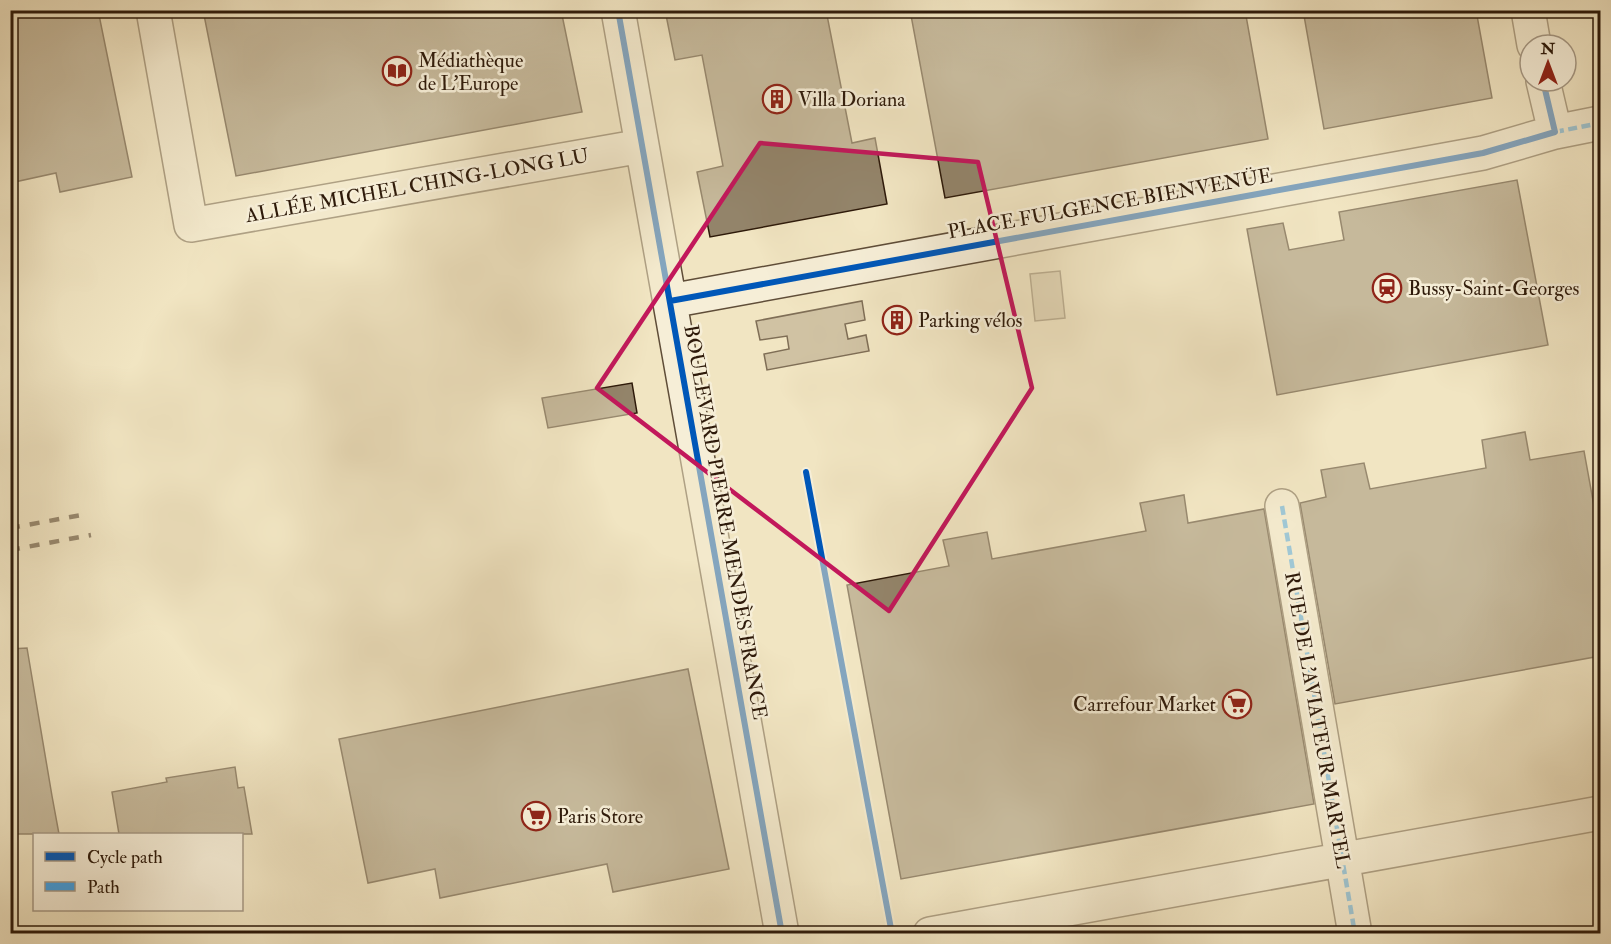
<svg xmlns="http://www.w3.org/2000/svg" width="1611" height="944" font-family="'IM FELL Double Pica',serif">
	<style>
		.green { fill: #d0c2a3; stroke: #7f6e56; stroke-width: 1.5 }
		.building { fill: #93846a; stroke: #2e1a0a; stroke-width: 1.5 }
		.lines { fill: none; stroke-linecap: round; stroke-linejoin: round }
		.minor-casing { stroke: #5f4d38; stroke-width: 36 }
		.minor { stroke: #f6eed7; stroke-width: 33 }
		.rail { stroke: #2e1a0a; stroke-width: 4.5; stroke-dasharray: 10 10; stroke-linecap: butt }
		.quiet { stroke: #3ea2e9; stroke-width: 4.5; stroke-dasharray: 9 4.5; stroke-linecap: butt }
		.cycleway-casing { stroke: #f6eed7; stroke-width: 10 }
		.cycleway { stroke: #0057b8; stroke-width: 6 }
		.marked { fill: none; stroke: #c2185b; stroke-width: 4.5; stroke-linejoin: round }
		.labels { text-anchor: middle; stroke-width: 5; stroke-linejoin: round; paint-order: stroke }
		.poi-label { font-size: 20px; fill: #2e1a0a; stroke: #f6eed7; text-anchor: start }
		.street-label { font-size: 20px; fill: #2e1a0a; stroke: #f6eed7 }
	</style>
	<rect width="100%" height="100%" fill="#f1e5c2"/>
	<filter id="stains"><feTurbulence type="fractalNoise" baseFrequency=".00333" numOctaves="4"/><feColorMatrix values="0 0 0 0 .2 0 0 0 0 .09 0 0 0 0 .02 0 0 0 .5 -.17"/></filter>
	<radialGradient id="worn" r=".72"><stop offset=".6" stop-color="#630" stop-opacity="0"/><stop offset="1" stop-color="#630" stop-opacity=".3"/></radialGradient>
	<path class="green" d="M1060,271L1065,318L1035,321L1030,274Z
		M862,301L865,320L845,324L848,339L866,335L869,351L767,370L764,354L789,349L787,336L760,340L756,321Z"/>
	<path class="building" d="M10,10H98L132,177L60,192L56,173L10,183Z
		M203,10H561L582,112L236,176Z
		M665,10H826L852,143L875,138L887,204L710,237L697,172L723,166L702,55L675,60Z
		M910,10H1245L1268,139L945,198Z
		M1303,10H1476L1492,98L1324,129Z
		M1517,180L1548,345L1277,395L1247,229L1283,223L1289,250L1344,240L1339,212Z
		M632,383L637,413L548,428L542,398Z
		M1525,432L1530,460L1584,451L1600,539V656L1335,704L1300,503L1326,497L1321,470L1364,463L1370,489L1486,468L1482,440Z
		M1184,495L1188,523L1264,509L1314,804L901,879L847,585L949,566L943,540L987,532L992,559L1146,531L1140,503Z
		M27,648L52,796L59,834H10V649Z
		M688,669L729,869L613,892L607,864L440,898L435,869L368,883L339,739Z
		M235,767L238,788L244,787L252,834H119L112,792L167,782L166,778Z"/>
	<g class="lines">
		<g class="minor-casing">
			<path id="minor" d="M153,10L191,225L642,146
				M618,10L782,934
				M1528,10L1534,45
				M1543,81L1555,132
				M670,301L1483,153L1555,132L1600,123
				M1282,506L1355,934
				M930,934L1600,813"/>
		</g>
		<use href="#minor" class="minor"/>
		<path class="rail" d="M10,528L87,514
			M10,550L91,535"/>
		<path class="quiet" d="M1555,132L1600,123
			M1282,506L1355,934"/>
		<g class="cycleway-casing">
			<path id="cycleway" d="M618,10L782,934
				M670,301L1483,153L1555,132L1543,81
				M806,472L892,934"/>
		</g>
		<use href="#cycleway" class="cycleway"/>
	</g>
	<path d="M0 0H1611V944H0ZM760,143L978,162L1032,388L889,611L597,388Z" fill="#f1e5c2" fill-opacity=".55" fill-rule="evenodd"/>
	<path class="marked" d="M760,143L978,162L1032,388L889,611L597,388Z"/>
	<defs>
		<g id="library-ring" transform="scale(1.5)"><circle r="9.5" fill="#f6eed7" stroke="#8f2418" stroke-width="1.5"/><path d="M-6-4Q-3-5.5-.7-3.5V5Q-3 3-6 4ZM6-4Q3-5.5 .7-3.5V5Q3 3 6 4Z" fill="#8f2418"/></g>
		<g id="building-ring" transform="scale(1.5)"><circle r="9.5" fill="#f6eed7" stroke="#8f2418" stroke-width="1.5"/><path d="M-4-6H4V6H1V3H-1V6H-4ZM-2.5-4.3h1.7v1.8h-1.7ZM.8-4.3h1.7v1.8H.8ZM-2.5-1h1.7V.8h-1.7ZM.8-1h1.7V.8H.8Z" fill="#8f2418"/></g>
		<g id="station-ring" transform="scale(1.5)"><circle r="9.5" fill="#f6eed7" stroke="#8f2418" stroke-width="1.5"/><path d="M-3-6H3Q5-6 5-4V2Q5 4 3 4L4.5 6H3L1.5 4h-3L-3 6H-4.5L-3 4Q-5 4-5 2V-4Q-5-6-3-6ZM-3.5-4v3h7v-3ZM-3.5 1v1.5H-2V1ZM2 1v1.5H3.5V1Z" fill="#8f2418"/></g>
		<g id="supermarket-ring" transform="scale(1.5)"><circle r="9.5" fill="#f6eed7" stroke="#8f2418" stroke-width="1.5"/><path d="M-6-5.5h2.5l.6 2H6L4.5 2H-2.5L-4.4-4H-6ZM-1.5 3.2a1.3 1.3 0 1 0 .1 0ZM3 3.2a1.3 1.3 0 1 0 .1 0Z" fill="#8f2418"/></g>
	</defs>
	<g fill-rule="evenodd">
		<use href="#library-ring" x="397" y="71"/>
		<use href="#building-ring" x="777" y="99"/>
		<use href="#station-ring" x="1387" y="288"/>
		<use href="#building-ring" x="897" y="320"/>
		<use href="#supermarket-ring" x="1237" y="704"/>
		<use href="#supermarket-ring" x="536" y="816"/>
	</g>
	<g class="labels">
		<g class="poi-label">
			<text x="418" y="67">Médiathèque<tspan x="418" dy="23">de L'Europe</tspan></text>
			<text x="798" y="106">Villa Doriana</text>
			<text x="1408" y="295">Bussy-Saint-Georges</text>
			<text x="918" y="327">Parking vélos</text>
			<text x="1216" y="711" text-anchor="end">Carrefour Market</text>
			<text x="557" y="823">Paris Store</text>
		</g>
		<g class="street-label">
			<text transform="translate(417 185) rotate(-10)" y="7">ALLÉE MICHEL CHING-LONG LU</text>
			<text transform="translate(1110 203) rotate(-10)" y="7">PLACE FULGENCE BIENVENÜE</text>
			<text transform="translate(726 522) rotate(80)" y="7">BOULEVARD PIERRE MENDÈS FRANCE</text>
			<text transform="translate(1318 720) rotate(80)" y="7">RUE DE L'AVIATEUR MARTEL</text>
		</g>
	</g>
	<rect width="1611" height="944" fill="none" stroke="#f1e5c2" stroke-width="36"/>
	<rect x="12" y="12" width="1587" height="920" fill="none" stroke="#2e1a0a" stroke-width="3"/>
	<rect x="18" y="18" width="1575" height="908" fill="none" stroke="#2e1a0a" stroke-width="1.5"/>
	<rect x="33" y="833" width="210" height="78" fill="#f6eed7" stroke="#a69985" stroke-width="1.5"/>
	<rect x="45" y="852" width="30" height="9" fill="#0057b8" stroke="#a69985" stroke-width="1.5"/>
	<text x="87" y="863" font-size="18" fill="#2e1a0a">Cycle path</text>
	<rect x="45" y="882" width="30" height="9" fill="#3ea2e9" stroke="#a69985" stroke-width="1.5"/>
	<text x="87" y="893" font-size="18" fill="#2e1a0a">Path</text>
	<g transform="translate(1548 63)"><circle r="28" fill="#f6eed7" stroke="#a69985" stroke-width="1.5"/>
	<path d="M0-4.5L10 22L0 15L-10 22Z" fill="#8f2418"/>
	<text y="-9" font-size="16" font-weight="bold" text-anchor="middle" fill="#2e1a0a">N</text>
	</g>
	<rect width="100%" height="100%" filter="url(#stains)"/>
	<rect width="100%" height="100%" fill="url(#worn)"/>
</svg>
